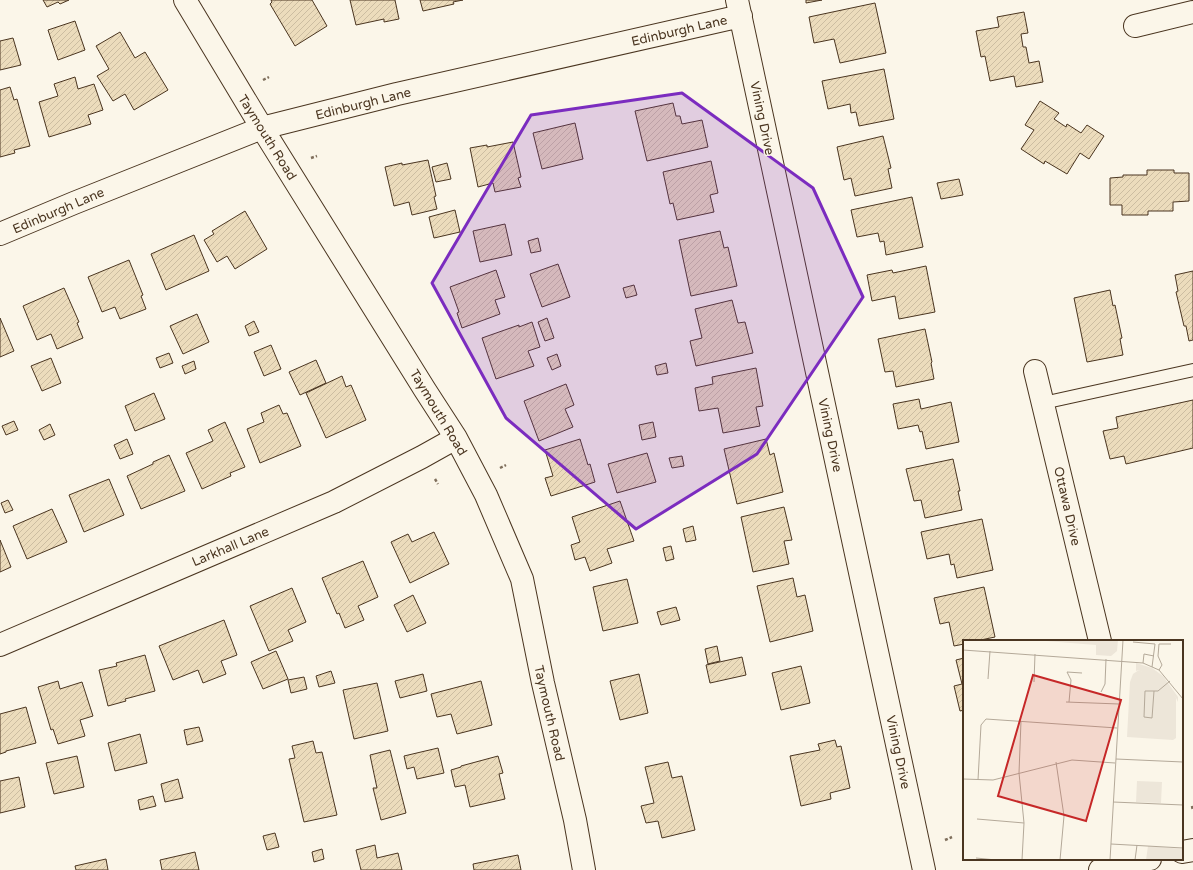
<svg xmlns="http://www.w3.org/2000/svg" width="1193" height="870" font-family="'Varela Round',sans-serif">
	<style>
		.building { fill: url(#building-hatch); stroke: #4a3520 }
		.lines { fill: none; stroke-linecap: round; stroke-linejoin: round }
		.service-casing { stroke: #4a3520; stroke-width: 14 }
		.minor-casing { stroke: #4a3520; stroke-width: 24 }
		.primary-casing { stroke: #4a3520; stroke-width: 24 }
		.path { stroke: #7f6f5c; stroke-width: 2.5; stroke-dasharray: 3 2; stroke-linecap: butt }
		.service { stroke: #fbf6e9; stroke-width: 12 }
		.minor { stroke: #fbf6e9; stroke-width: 22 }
		.primary { stroke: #fbf6e9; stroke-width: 22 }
		.marked { fill: #7b2cbf; fill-opacity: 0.2; stroke: #7b2cbf; stroke-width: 3; stroke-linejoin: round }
		.labels { text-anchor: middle; stroke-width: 3; stroke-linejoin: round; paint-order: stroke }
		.street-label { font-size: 13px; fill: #4a3520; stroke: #fbf6e9 }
		.inset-road { fill: none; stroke: #b4a999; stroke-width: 1 }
		.view { fill: #c62828; fill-opacity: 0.15; stroke: #c62828; stroke-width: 2 }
		.inset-edge { fill: none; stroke: #4a3520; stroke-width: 2 }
	</style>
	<defs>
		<pattern id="building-hatch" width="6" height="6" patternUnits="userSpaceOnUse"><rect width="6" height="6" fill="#ecdcbc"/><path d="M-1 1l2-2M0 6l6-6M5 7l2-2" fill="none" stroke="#ccbda1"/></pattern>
	</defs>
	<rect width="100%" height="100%" fill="#fbf6e9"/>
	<path class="building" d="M43,0H69L60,4L58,2L47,7Z
		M271,0H312L327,26L295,46L270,4L272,2Z
		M350,0H395L399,19L384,22V19L356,25Z
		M420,0H463L453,2L454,4L423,11Z
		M806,0H822L806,3Z
		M875,3L886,53L840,63L834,39L814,43L809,17Z
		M1024,12L1028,33L1021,34L1023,47H1026L1029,63L1039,61L1043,82L1016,87L1014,76L990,81L985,56L981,57L976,31L999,27L997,17Z
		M75,21L85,50L58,60L48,30Z
		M120,32L135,58L145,52L168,90L134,110L125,94L113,101L97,76L109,69L96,46Z
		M13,38L21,65L0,70V41Z
		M884,69L894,119L859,126L856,112L851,113L850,104L828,109L822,81Z
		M75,77L78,89L94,84L103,110L88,115L91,124L49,137L39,102L58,96L54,84Z
		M10,87L14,100L17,99L30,146L14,150L15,153L0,157V90Z
		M1040,101L1059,113L1054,119L1066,127L1067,124L1081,133L1087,125L1104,136L1089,159L1080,153L1067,174L1045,161L1044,164L1021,149L1034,130L1025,125Z
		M673,103L676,116H680L682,124L702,120L708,147L647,161L635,111Z
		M575,123L583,159L542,169L533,133Z
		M883,136L891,168L888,169L892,188L855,196L851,178L844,180L837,147Z
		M513,142L521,177L518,178L521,187L495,192L493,183L478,187L470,148L487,145V147Z
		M428,160L436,196L434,197L437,209L412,215L409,202L394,206L385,167L402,163V165Z
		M711,161L718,193L710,195L714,212L677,220L673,203L670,204L663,172Z
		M447,163L451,179L436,182L432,167Z
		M1147,170H1174V173H1189V201L1173,202V211H1148V215H1122V205H1110V178L1123,177V175H1147Z
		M959,179L963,195L941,199L937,183Z
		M912,197L923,247L886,255L884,241L880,242L878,233L857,237L851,210Z
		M455,210L460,232L434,238L429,217Z
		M245,211L267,249L235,269L227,256L217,262L204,240L214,234L212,231Z
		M505,224L512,255L480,262L473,231Z
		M720,231L724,248L728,247L737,286L691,296L679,240Z
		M194,235L209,271L166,290L151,254Z
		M538,238L541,251L531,253L528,241Z
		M129,260L143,295L141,296L146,309L120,319L115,307L102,312L88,277Z
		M558,264L570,297L542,307L530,274Z
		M926,266L935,312L899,319L895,296L872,301L867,275L892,270L893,273Z
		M496,270L505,297L495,300L500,314L462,328L457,313L459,312L450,287Z
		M1193,271V340L1189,341L1186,326H1184L1176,292L1178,291L1175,275Z
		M634,285L637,295L626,298L623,288Z
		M64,288L79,322L77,323L83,338L57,349L51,334L37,340L23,306Z
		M1110,290L1113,306L1115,305L1122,338L1120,339L1123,355L1087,362L1074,298Z
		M732,300L738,323L745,322L753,353L696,366L690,341L702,338L695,309Z
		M197,314L209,342L183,354L170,326Z
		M0,318L14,351L0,357Z
		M547,318L554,338L545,341L538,322Z
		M254,321L259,332L249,336L245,326Z
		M532,322L540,347L528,351L534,366L496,379L482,338L519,325V327Z
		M925,329L932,362L931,363L934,379L896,387L893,371L885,372L878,339Z
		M271,345L281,369L264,376L254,352Z
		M169,353L173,363L160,368L156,358Z
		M557,354L561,366L552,370L547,358Z
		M51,358L61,383L42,391L31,366Z
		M316,360L326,383L300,395L289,372Z
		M194,361L196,369L185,374L182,366Z
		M666,363L668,373L657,375L655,366Z
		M756,368L763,406L756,407L760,426L723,433L718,408L699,411L695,388L713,384L712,377Z
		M342,376L346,387L351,385L366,420L326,438L306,393Z
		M566,384L574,405L565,409L573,427L539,441L524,401Z
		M154,393L165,419L135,431L125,406Z
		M919,399L921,409L951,402L959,442L926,449L922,431L920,432L918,425L898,429L893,404Z
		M1193,400V448L1126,464L1124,456L1110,459L1103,431L1118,428L1116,417Z
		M279,405L283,414L287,413L301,446L260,463L247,429L264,422L261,413Z
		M14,421L18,430L6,435L2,426Z
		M225,422L245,467L230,473L231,476L202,489L186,453L213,441L208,430Z
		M653,422L656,437L642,440L639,425Z
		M50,424L55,435L44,440L39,430Z
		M127,439L133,454L120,459L114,445Z
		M580,439L588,465L590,464L595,482L551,496L545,478L553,476L545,450Z
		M766,439L770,455L774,453L783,492L737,504L724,449Z
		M647,453L656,482L617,493L608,464Z
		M169,455L185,491L141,509L127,476L153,464V462Z
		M682,456L684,466L672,468L669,458Z
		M953,459L960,491H958L962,510L925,518L921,500L914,501L906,469Z
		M109,479L124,515L84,532L69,495Z
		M8,500L13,510L5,513L1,503Z
		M620,501L634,541L607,549L612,563L590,571L585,557L575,560L571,545L580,542L572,517Z
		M784,507L792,540L784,541L789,564L753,572L741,517Z
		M52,509L67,542L27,559L13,526Z
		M982,519L993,570L957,578L954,564L951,565L949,554L927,559L921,532Z
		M693,526L696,540L686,542L683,529Z
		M434,532L449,564L410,583L391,542L408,534L412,542Z
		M0,540L11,567L0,572Z
		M671,546L674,559L666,561L663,548Z
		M363,561L378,597L358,606L364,620L345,628L339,613L337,614L322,578Z
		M793,578L797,597L805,595L813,631L770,642L757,586Z
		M627,579L638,623L603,631L593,587Z
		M984,587L995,637L976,641H964V644L954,646L949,622L940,624L934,598Z
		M292,588L306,622L288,630L293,641L269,651L250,606Z
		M413,595L426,623L407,632L394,605Z
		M676,607L680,620L661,625L657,612Z
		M224,620L237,655L221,661L226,674L203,683L198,670L173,680L159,646Z
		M717,646L720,661L708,664L705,649Z
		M276,651L288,679L263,689L251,662Z
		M145,655L155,691L125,699L126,701L108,706L99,670L117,666L116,663Z
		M742,657L746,675L710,683L706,665Z
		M964,658V710L960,711L954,686L962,684L956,660Z
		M801,666L810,703L781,710L772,673Z
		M331,671L335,683L319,687L316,676Z
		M423,674L427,691L400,698L395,681Z
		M639,674L648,713L620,720L610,681Z
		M304,677L307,689L291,693L288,680Z
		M58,681L60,689L82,682L93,716L80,720L85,736L58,744L53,729L51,730L38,687Z
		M481,681L492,725L457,734L451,714L437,717L431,694Z
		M377,683L388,731L354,739L343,690Z
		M26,707L36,743L6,751V752L0,754V714Z
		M199,727L203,741L187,745L184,730Z
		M140,734L147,763L115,771L108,743Z
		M835,740L837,747L841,746L850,788L830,793L831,799L801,806L790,756L820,750L818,744Z
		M313,741L316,753L322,752L337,815L304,822L289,759L295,758L292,746Z
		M438,748L444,773L417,779L414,767L407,769L404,756Z
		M390,750L406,813L381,820L373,788H377L370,755Z
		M77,756L84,787L54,794L46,763Z
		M498,756L503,773L499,774L505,799L470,807L465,785L455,787L451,770L461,767V766Z
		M668,762L672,778L682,776L695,830L662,838L658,821L646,823L641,806L654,803L645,767Z
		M19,777L25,807L0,813V781Z
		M178,779L183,798L165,802L161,784Z
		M153,796L156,806L140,810L138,800Z
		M275,833L279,847L267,850L263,836Z
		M375,845L377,858L398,853L402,870H361L356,850Z
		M322,849L324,859L314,862L312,852Z
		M195,852L199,870H162L160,860Z
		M518,855L521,870H474L473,864Z
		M106,859L108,870H76L75,866Z"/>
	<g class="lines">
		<g class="service-casing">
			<path id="service" d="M1043,403L1193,370"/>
		</g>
		<g class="minor-casing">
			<path id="minor" d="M185,0L262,128L425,390L456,438L486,495L522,579L543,683L575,820L584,870
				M737,0L924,870
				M1135,26L1193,12
				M0,234L74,203L262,128L397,94L741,16
				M1035,371L1100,641
				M0,645L334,502L422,457L456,438"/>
		</g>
		<g class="primary-casing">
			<path id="primary" d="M1182,852L1193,850
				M1100,870L1150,859"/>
		</g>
		<path class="path" d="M263,80L269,77
			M311,158L317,156
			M500,468L506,465
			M435,479L438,484
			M1192,806L1193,811
			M945,840L952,837"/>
		<use href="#service" class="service"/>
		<use href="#minor" class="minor"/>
		<use href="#primary" class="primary"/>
	</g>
	<path class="marked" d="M682,93L813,188L863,297L757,454L636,529L506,418L432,283L531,115Z"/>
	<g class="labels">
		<g class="street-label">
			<text transform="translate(679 30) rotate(-13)" y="5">Edinburgh Lane</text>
			<text transform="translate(363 103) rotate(-14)" y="5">Edinburgh Lane</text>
			<text transform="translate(763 118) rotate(78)" y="5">Vining Drive</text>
			<text transform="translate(268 137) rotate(58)" y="5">Taymouth Road</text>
			<text transform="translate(58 210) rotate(-23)" y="5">Edinburgh Lane</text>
			<text transform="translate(439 412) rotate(59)" y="5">Taymouth Road</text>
			<text transform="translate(831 435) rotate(78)" y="5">Vining Drive</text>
			<text transform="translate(1068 506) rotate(77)" y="5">Ottawa Drive</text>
			<text transform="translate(230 546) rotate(-23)" y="5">Larkhall Lane</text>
			<text transform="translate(550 713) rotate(77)" y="5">Taymouth Road</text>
			<text transform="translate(899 752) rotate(78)" y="5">Vining Drive</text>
		</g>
	</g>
	<g transform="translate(963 640)">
		<rect width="220" height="220" fill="#fbf6e9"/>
		<path d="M70,0H155L154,11L148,16L133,15V5ZM173,23L189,28L200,36L215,57V62L213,58L176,30L173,31ZM174,141L199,142L198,163L173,162Z" fill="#ede6d9"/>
		<path d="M176,30L197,43L213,58V98L210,100L164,97L167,42L170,34ZM185,206L220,209V220H183Z" fill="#ede6d9"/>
		<path class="inset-road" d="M170,2L192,4L189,27M0,10L180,23L196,30L220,59M180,23L181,14L191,16M196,30L199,25L195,16L196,4H208M25,39L27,11M71,42L72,14M191,51L189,78L181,77L182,51H195L207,41M138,52L142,44L143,19M103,62L156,64M106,62L108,40L104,32L119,33M58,81L56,133L61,183L59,220M153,119L220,122M93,122L101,176L97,220M0,139L30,140L109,120L152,123M15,140L18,85L23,79L154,88M150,162L220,165M14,179L61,183M148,204L220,208M13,218L33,220M147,220L160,0M172,220L174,205"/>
		<path class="view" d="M70,35L158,60L123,181L35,156Z"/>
		<rect width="220" height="220" class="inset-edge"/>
	</g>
</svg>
